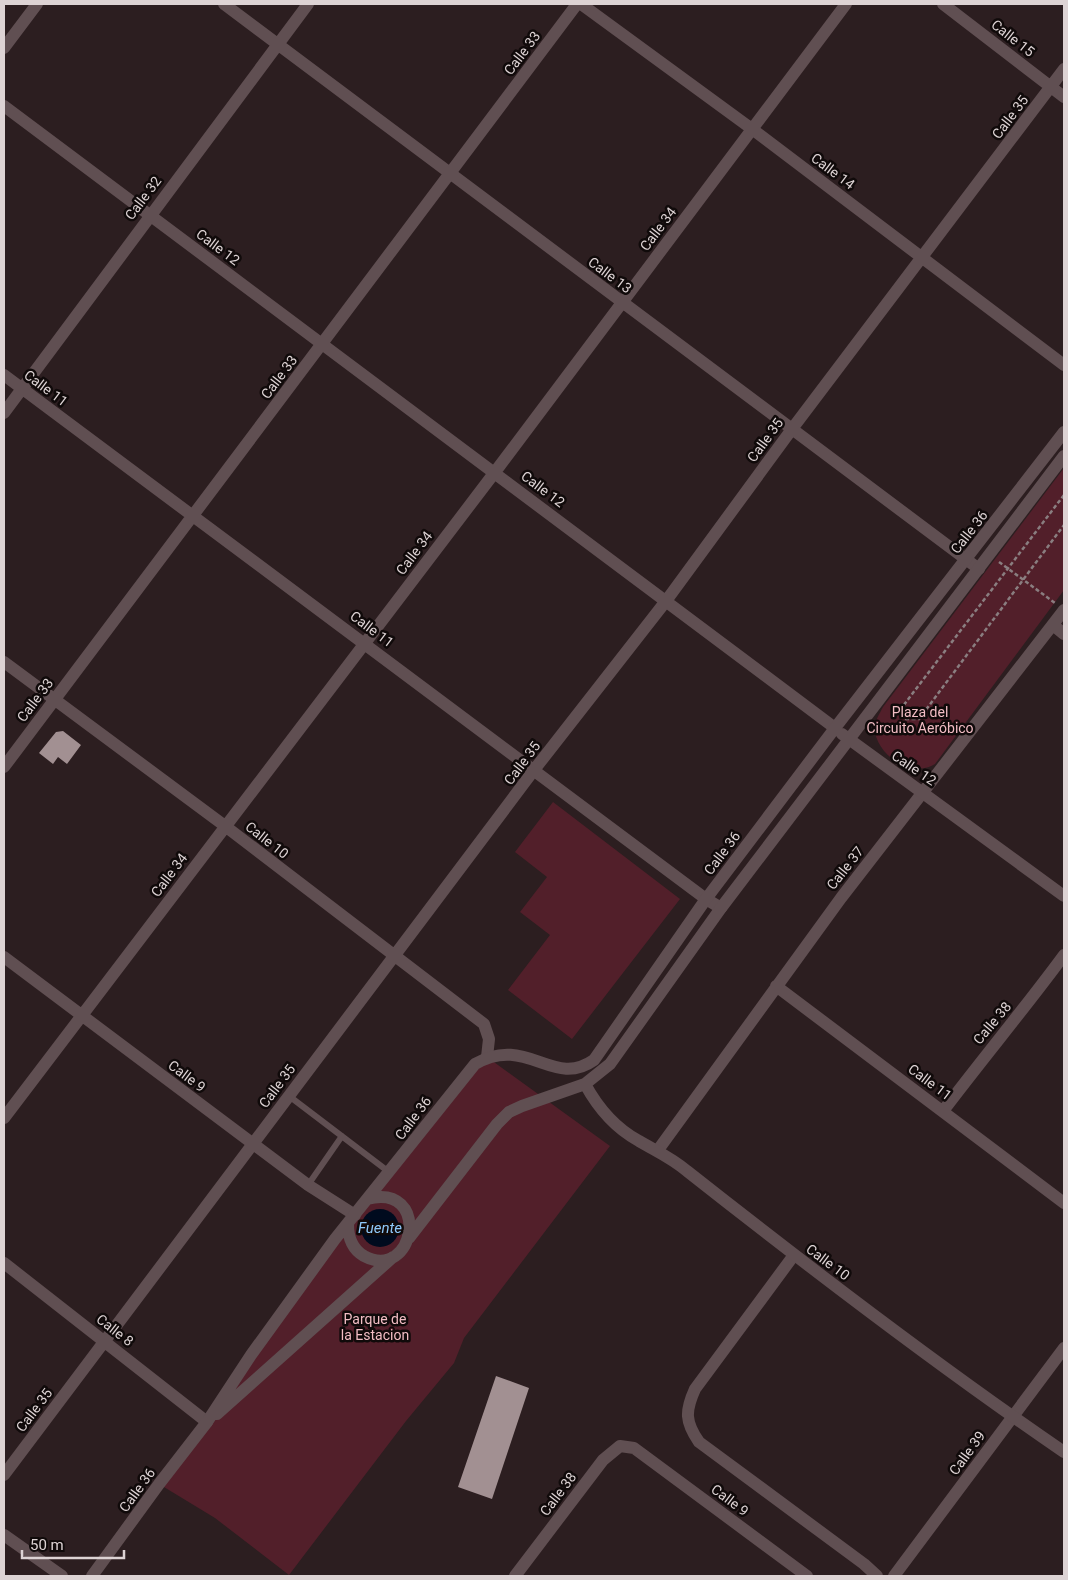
<svg xmlns="http://www.w3.org/2000/svg" width="1068" height="1580" font-family="Roboto,sans-serif">
	<style>
		.green { fill: #521f2a }
		.water { fill: #000b1e }
		.building { fill: #a29092 }
		.lines { fill: none; stroke-linecap: round; stroke-linejoin: round }
		.path { stroke: #8a7e80; stroke-width: 2.5; stroke-dasharray: 4 2.5; stroke-linecap: butt }
		.service { stroke: #604f52; stroke-width: 6 }
		.minor { stroke: #604f52; stroke-width: 12 }
		.tertiary { stroke: #604f52; stroke-width: 12 }
		.labels { text-anchor: middle; stroke-width: 5; stroke-linejoin: round; paint-order: stroke }
		.street-label { font-size: 14px; fill: #ddd3d4; stroke: #100a0a }
		.park-label { font-size: 14px; fill: #f2bdc4; stroke: #100a0a }
		.water-label { font-size: 15px; font-style: italic; fill: #8ec8f9; stroke: #100a0a }
	</style>
	<rect width="100%" height="100%" fill="#2c1e20"/>
	<path class="green" d="M1064,468V590L935,764C913,778 879,757 875,732C873,723 879,715 883,707Z
		M553,802L680,899L572,1039L508,990L550,935L520,912L547,877L515,852Z
		M487,1057L610,1146L464,1338L454,1363L406,1421L289,1575L215,1518L159,1484L335,1239Z"/>
	<path class="water" d="M361 1228a19 19 0 1 1 38 0a19 19 0 1 1-38 0Z"/>
	<path class="building" d="M63,731L81,745L67,764L58,757L53,764L39,753L56,732Z
		M496,1376L529,1388L492,1499L458,1487Z"/>
	<g class="lines">
		<path class="path" d="M1064,495L903,706L902,715L905,719H919L1064,525
			M999,562L1055,603"/>
		<path class="service" d="M289,1096L389,1172
			M308,1185L342,1136"/>
		<path class="minor" d="M224,4L979,569
			M581,4L752,129L1064,365
			M943,4L1064,97
			M4,48L37,4
			M4,106L835,728
			M4,375L706,899L721,908
			M4,413L308,4
			M1053,625L1064,634
			M4,662L225,826L484,1024L489,1039L487,1057
			M4,767L577,4
			M4,957L308,1185L355,1215
			M776,986L1064,1203
			M943,1111C983,1058 1025,1008 1064,955
			M4,1118L495,472L846,4
			M658,1150L841,898L1064,610
			M794,1255L695,1389C685,1411 685,1422 699,1442L864,1564L877,1576
			M4,1263L207,1422
			M4,1475L534,770L666,601L792,429L1064,69
			M4,1535L62,1576
			M515,1576L603,1460L620,1446L634,1448L807,1576
			M894,1576L1064,1348"/>
		<path class="tertiary" d="M842,734L1064,896
			M585,1084C598,1108 615,1128 639,1141C656,1151 672,1158 687,1171C810,1268 935,1364 1064,1452
			M348,1224C348,1237 352,1249 364,1256C415,1283 432,1182 367,1199
			M409,1238L497,1124L509,1112L522,1106L585,1084L610,1064L721,908L1064,456
			M217,1414L393,1257
			M92,1576L159,1484L207,1422L251,1355L335,1239L475,1064C527,1034 553,1089 594,1060L706,899L835,728L1064,432"/>
	</g>
	<g class="labels">
		<g class="street-label">
			<text transform="translate(1013 38) rotate(38)" y="5">Calle 15</text>
			<text transform="translate(522 53) rotate(-53)" y="5">Calle 33</text>
			<text transform="translate(1010 117) rotate(-53)" y="5">Calle 35</text>
			<text transform="translate(833 171) rotate(37)" y="5">Calle 14</text>
			<text transform="translate(143 198) rotate(-53)" y="5">Calle 32</text>
			<text transform="translate(658 229) rotate(-53)" y="5">Calle 34</text>
			<text transform="translate(218 247) rotate(37)" y="5">Calle 12</text>
			<text transform="translate(610 275) rotate(37)" y="5">Calle 13</text>
			<text transform="translate(279 377) rotate(-53)" y="5">Calle 33</text>
			<text transform="translate(46 388) rotate(37)" y="5">Calle 11</text>
			<text transform="translate(765 440) rotate(-54)" y="5">Calle 35</text>
			<text transform="translate(543 489) rotate(37)" y="5">Calle 12</text>
			<text transform="translate(969 532) rotate(-52)" y="5">Calle 36</text>
			<text transform="translate(414 553) rotate(-53)" y="5">Calle 34</text>
			<text transform="translate(372 629) rotate(37)" y="5">Calle 11</text>
			<text transform="translate(35 700) rotate(-53)" y="5">Calle 33</text>
			<text transform="translate(522 763) rotate(-53)" y="5">Calle 35</text>
			<text transform="translate(914 768) rotate(34)" y="5">Calle 12</text>
			<text transform="translate(267 840) rotate(38)" y="5">Calle 10</text>
			<text transform="translate(722 853) rotate(-53)" y="5">Calle 36</text>
			<text transform="translate(845 868) rotate(-52)" y="5">Calle 37</text>
			<text transform="translate(169 875) rotate(-53)" y="5">Calle 34</text>
			<text transform="translate(992 1023) rotate(-50)" y="5">Calle 38</text>
			<text transform="translate(187 1076) rotate(37)" y="5">Calle 9</text>
			<text transform="translate(930 1082) rotate(37)" y="5">Calle 11</text>
			<text transform="translate(277 1086) rotate(-53)" y="5">Calle 35</text>
			<text transform="translate(413 1118) rotate(-53)" y="5">Calle 36</text>
			<text transform="translate(828 1262) rotate(37)" y="5">Calle 10</text>
			<text transform="translate(115 1330) rotate(38)" y="5">Calle 8</text>
			<text transform="translate(34 1410) rotate(-53)" y="5">Calle 35</text>
			<text transform="translate(967 1453) rotate(-54)" y="5">Calle 39</text>
			<text transform="translate(137 1490) rotate(-54)" y="5">Calle 36</text>
			<text transform="translate(558 1494) rotate(-53)" y="5">Calle 38</text>
			<text transform="translate(730 1500) rotate(37)" y="5">Calle 9</text>
		</g>
		<g class="park-label">
			<text x="920" y="717">Plaza del<tspan x="920" dy="16">Circuito Aeróbico</tspan></text>
			<text x="375" y="1324">Parque de<tspan x="375" dy="16">la Estacion</tspan></text>
		</g>
		<g class="water-label">
			<text x="380" y="1233">Fuente</text>
		</g>
	</g>
	<rect width="1068" height="1580" fill="none" stroke="#ddd3d4" stroke-width="10"/>
	<path d="M22 1550v8h102v-8" fill="none" stroke="#ddd3d4" stroke-width="2.5"/>
	<text x="30" y="1550" font-size="15" fill="#ddd3d4" stroke="#100a0a" stroke-width="4" paint-order="stroke">50 m</text>
</svg>
